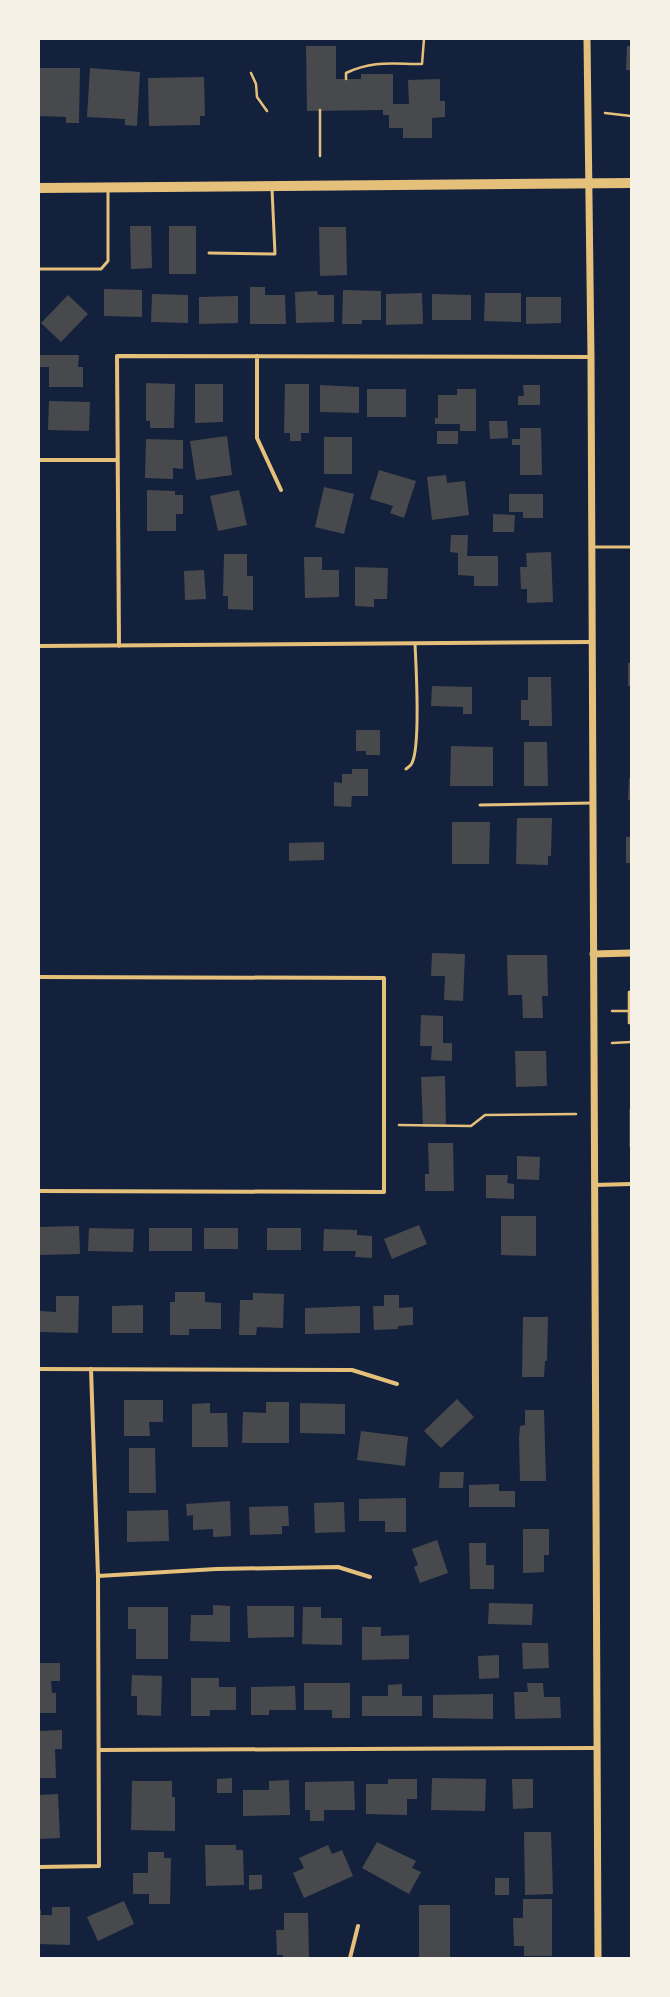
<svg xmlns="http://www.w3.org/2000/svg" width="670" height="1997" font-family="'DejaVu Sans',sans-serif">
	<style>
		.building { fill: #48494c }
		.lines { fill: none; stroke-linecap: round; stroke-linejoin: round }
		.path { stroke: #e5c07b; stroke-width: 2.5 }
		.service { stroke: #e5c07b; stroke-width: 3 }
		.minor { stroke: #e5c07b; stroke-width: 4 }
		.tertiary { stroke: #e5c07b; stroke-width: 7 }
		.primary { stroke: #e5c07b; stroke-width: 10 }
	</style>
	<rect width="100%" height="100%" fill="#14213d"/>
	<path class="building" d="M306,46H336V79H361V74H393V104H409L408,80L440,79V101H445V117L432,118V138H403V128H389V115H383V110L307,111Z
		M627,46H631V70H626Z
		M39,68H80L79,123H66V117L39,116Z
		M90,68L140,72L137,126L125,125V119L87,117Z
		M204,77L205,116H200V125L149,126L148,78Z
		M130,226H151L152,268L131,269Z
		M169,226H196V274H169Z
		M319,227H346L347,275L320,276Z
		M250,287H265V295H285L286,324H250Z
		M104,289L142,290V317L104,316Z
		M343,290L381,291V320H362V324H342Z
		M317,291L318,295H334V322L296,323L295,292Z
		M422,293L423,324L386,325V294Z
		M485,293H521V322L484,321Z
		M152,294L188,295V323L151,322Z
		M432,294L471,295V320H432Z
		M68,295L88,314L61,342L41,323Z
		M238,296V323L199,324V297Z
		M526,297H561V323L526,324Z
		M39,355H79L78,367H83V387H49V367H39Z
		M146,383L175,384L174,428H150V421H146Z
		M195,384H223V422L195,423Z
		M285,384H309V433H301V441H290V433H284Z
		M320,385L359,387V413L320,412Z
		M523,385H540V405H518V396H524Z
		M367,389H406V417H367Z
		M457,389H476V431H460V424H435V418H438V395H457Z
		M49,401L90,402L89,431L48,430Z
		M489,421H507L508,438L490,439Z
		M520,428H541L542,475H520V445H512V439H520Z
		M437,431H458V444H437Z
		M227,436L232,475L196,480L190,441Z
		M324,437H352V474H324Z
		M146,439L183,440V469L173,468V479L145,478Z
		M379,470L416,481L404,518L390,513L393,506L370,499Z
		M446,475L447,483L465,481L469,515L432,520L427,477Z
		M324,487L354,494L344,534L315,527Z
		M147,490L175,491V495H183V514H176V531H147Z
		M239,490L247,525L218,531L210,496Z
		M509,494H543V518H523V512H509Z
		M493,514L515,515L514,532H493Z
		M451,535H468L467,556H498V586H474V576L458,575V553L450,552Z
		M551,552L553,602L527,603V589H521L520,567H527L526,553Z
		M224,554H247V576H253V610L228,609V596H223Z
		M304,557H322V570H339V597L305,598Z
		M355,567L388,568L387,599H374V607L355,606Z
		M204,570L206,599L185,600L184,571Z
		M628,663H631V686H628Z
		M528,677H551L552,726H529V720H521V700H528Z
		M432,686L472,687V714H463V707L431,706Z
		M356,730H380V755H366V751H356Z
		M524,742H547L548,786H524Z
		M451,746L493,747V786H450Z
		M352,769H368V796H352L351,807L334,806V782L342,783V774H352Z
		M629,778H631V800H628Z
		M517,818H552L551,856H548V865L516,864Z
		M452,822H490L489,864H452Z
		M626,837H631V863H626Z
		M324,842V860L289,861V843Z
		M432,953L465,954L463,1001L444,1000L445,976H431Z
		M507,955H547L548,996H542L543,1018H523L522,995H508Z
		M421,1015L443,1016V1043H452V1061L431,1060L432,1046H420Z
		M515,1051H546L547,1086L516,1087Z
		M445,1076L446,1127H423L421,1077Z
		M629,1109H631V1147H629Z
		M428,1143H453L454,1191H425V1174H429Z
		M517,1156L540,1157L539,1180L517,1179Z
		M486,1175H508L507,1183L514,1184V1199L486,1198Z
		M501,1216H536V1256L501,1255Z
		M419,1225L427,1244L392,1259L384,1239Z
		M79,1226L80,1254L39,1255V1227Z
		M89,1228L134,1229L133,1252L88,1251Z
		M149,1228H192V1251H149Z
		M204,1228H238V1249H204Z
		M267,1228H301V1250H267Z
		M324,1229L357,1230V1235L372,1236V1258L355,1257L356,1251H323Z
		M175,1292H205V1302L221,1303V1329H189V1335H170V1302H175Z
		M253,1293L284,1294L283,1328L257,1327L256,1335H239L240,1300H253Z
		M384,1295H399V1308L413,1307V1325L398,1326V1329L374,1330L373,1306H384Z
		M56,1296H79L78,1333L40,1332V1311L56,1312Z
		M143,1305V1333H112V1306Z
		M360,1306V1333L305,1334V1308Z
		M523,1317H548L547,1361H545L544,1377H522Z
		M457,1399L474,1417L441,1448L424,1431Z
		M124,1400H163V1422H149L150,1436H124Z
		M266,1402H289V1443H242L243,1412L266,1413Z
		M210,1403V1413H227L228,1447H192V1404Z
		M300,1403L345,1404V1434L300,1433Z
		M525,1410H544L546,1481H520L519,1439L520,1426L525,1425Z
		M361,1431L408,1437L405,1466L357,1460Z
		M129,1448H155L156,1493H129Z
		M440,1472H464L463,1488H439Z
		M499,1484V1491H515V1507H469V1485Z
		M406,1498V1532H385V1521H359V1499Z
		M230,1501L231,1536L213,1537V1529L193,1530V1515L187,1516L186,1504Z
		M344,1502L345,1532L315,1533L314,1503Z
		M288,1506L289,1526H282V1534L250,1535L249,1507Z
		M168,1510L169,1541L127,1542V1511Z
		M523,1529H549V1555H544V1572L523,1573Z
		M437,1540L448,1573L420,1583L414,1567L418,1565L412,1549Z
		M469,1543H486V1565H494V1589H470Z
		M489,1603L533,1604L532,1625L488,1624Z
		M213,1605L230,1606V1642L190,1641L191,1615H213Z
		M247,1606H294V1637L248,1638Z
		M128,1607H168V1659H136V1629H128Z
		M303,1607H321V1618H342V1645L302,1644Z
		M362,1627H381V1636L409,1635V1659L362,1660Z
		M522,1643H548L549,1668L523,1669Z
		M499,1655V1678L479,1679L478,1656Z
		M39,1663H60V1681H51L52,1693H56V1713H39Z
		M132,1675L162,1676L161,1716L137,1715V1696H131Z
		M191,1678H219V1687H236V1710H210V1716H191Z
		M304,1683H350V1718H332V1710H304Z
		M527,1683H543L544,1697H560L561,1718L515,1719L514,1692H528Z
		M402,1684V1696H422V1716H362V1696H388V1685Z
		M295,1686L296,1710H269V1715H251V1687Z
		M493,1694V1719L433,1718V1695Z
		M62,1730V1749H55L56,1778H39V1731Z
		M232,1778V1793H217V1779Z
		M432,1778L486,1779L485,1811L431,1810Z
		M388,1779H417V1799H407V1815L366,1814V1784H388Z
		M512,1779H533V1808L513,1809Z
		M289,1780L290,1815L243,1816V1790H269V1781Z
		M132,1781H172V1797H175V1831L131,1830Z
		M354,1781L355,1810H324V1821H310V1810H305V1782Z
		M58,1794L60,1838L39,1839V1795Z
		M524,1832H551L553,1894L525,1895Z
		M377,1842L416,1861L412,1868L421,1872L409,1894L362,1868Z
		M205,1845H236V1850H243L244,1885L206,1886Z
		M328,1845L332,1854L342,1850L353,1876L304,1898L293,1873L304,1868L299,1858Z
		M148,1852H164V1858H171L170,1904H149V1894H133V1873H148Z
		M249,1875H262V1889L249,1890Z
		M495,1878H509V1895H495Z
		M523,1899H552V1956H524V1946H514L513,1918H523Z
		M124,1901L134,1924L98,1941L87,1917Z
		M419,1905H450V1958H419Z
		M52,1907H70V1945L39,1944V1910H41V1915H52Z
		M284,1913H308L309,1958H283V1955H277L276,1930H284Z"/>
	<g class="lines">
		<path class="path" d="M251,73L256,84L257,97L267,111
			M346,79V73C373,60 393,64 422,64L424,39
			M605,113L631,116
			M320,156V110
			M631,992H629V1023H631
			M612,1011H631
			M612,1043L631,1042
			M399,1125L471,1126L485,1115L576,1114"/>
		<path class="service" d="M209,253L275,254L272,189
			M39,269H101L108,261V189
			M593,547H631
			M406,769C408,767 411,766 412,763C421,745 416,667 415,644
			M480,805L592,803"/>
		<path class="minor" d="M257,356V438L281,490
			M39,460H117
			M39,646L592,642
			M119,646L117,356L591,357
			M39,977L384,978V1192L39,1191
			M594,1185L631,1184
			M39,1369L352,1370L397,1384
			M98,1576L216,1569L338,1567L370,1577
			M99,1750L596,1748
			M39,1867L99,1866L98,1576L91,1369
			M350,1958L358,1926"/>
		<path class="tertiary" d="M587,39L591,357L598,1958
			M593,954L631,953"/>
		<path class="primary" d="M39,188L631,183"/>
	</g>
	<rect width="670" height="1997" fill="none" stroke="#f6f1e7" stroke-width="80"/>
</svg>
